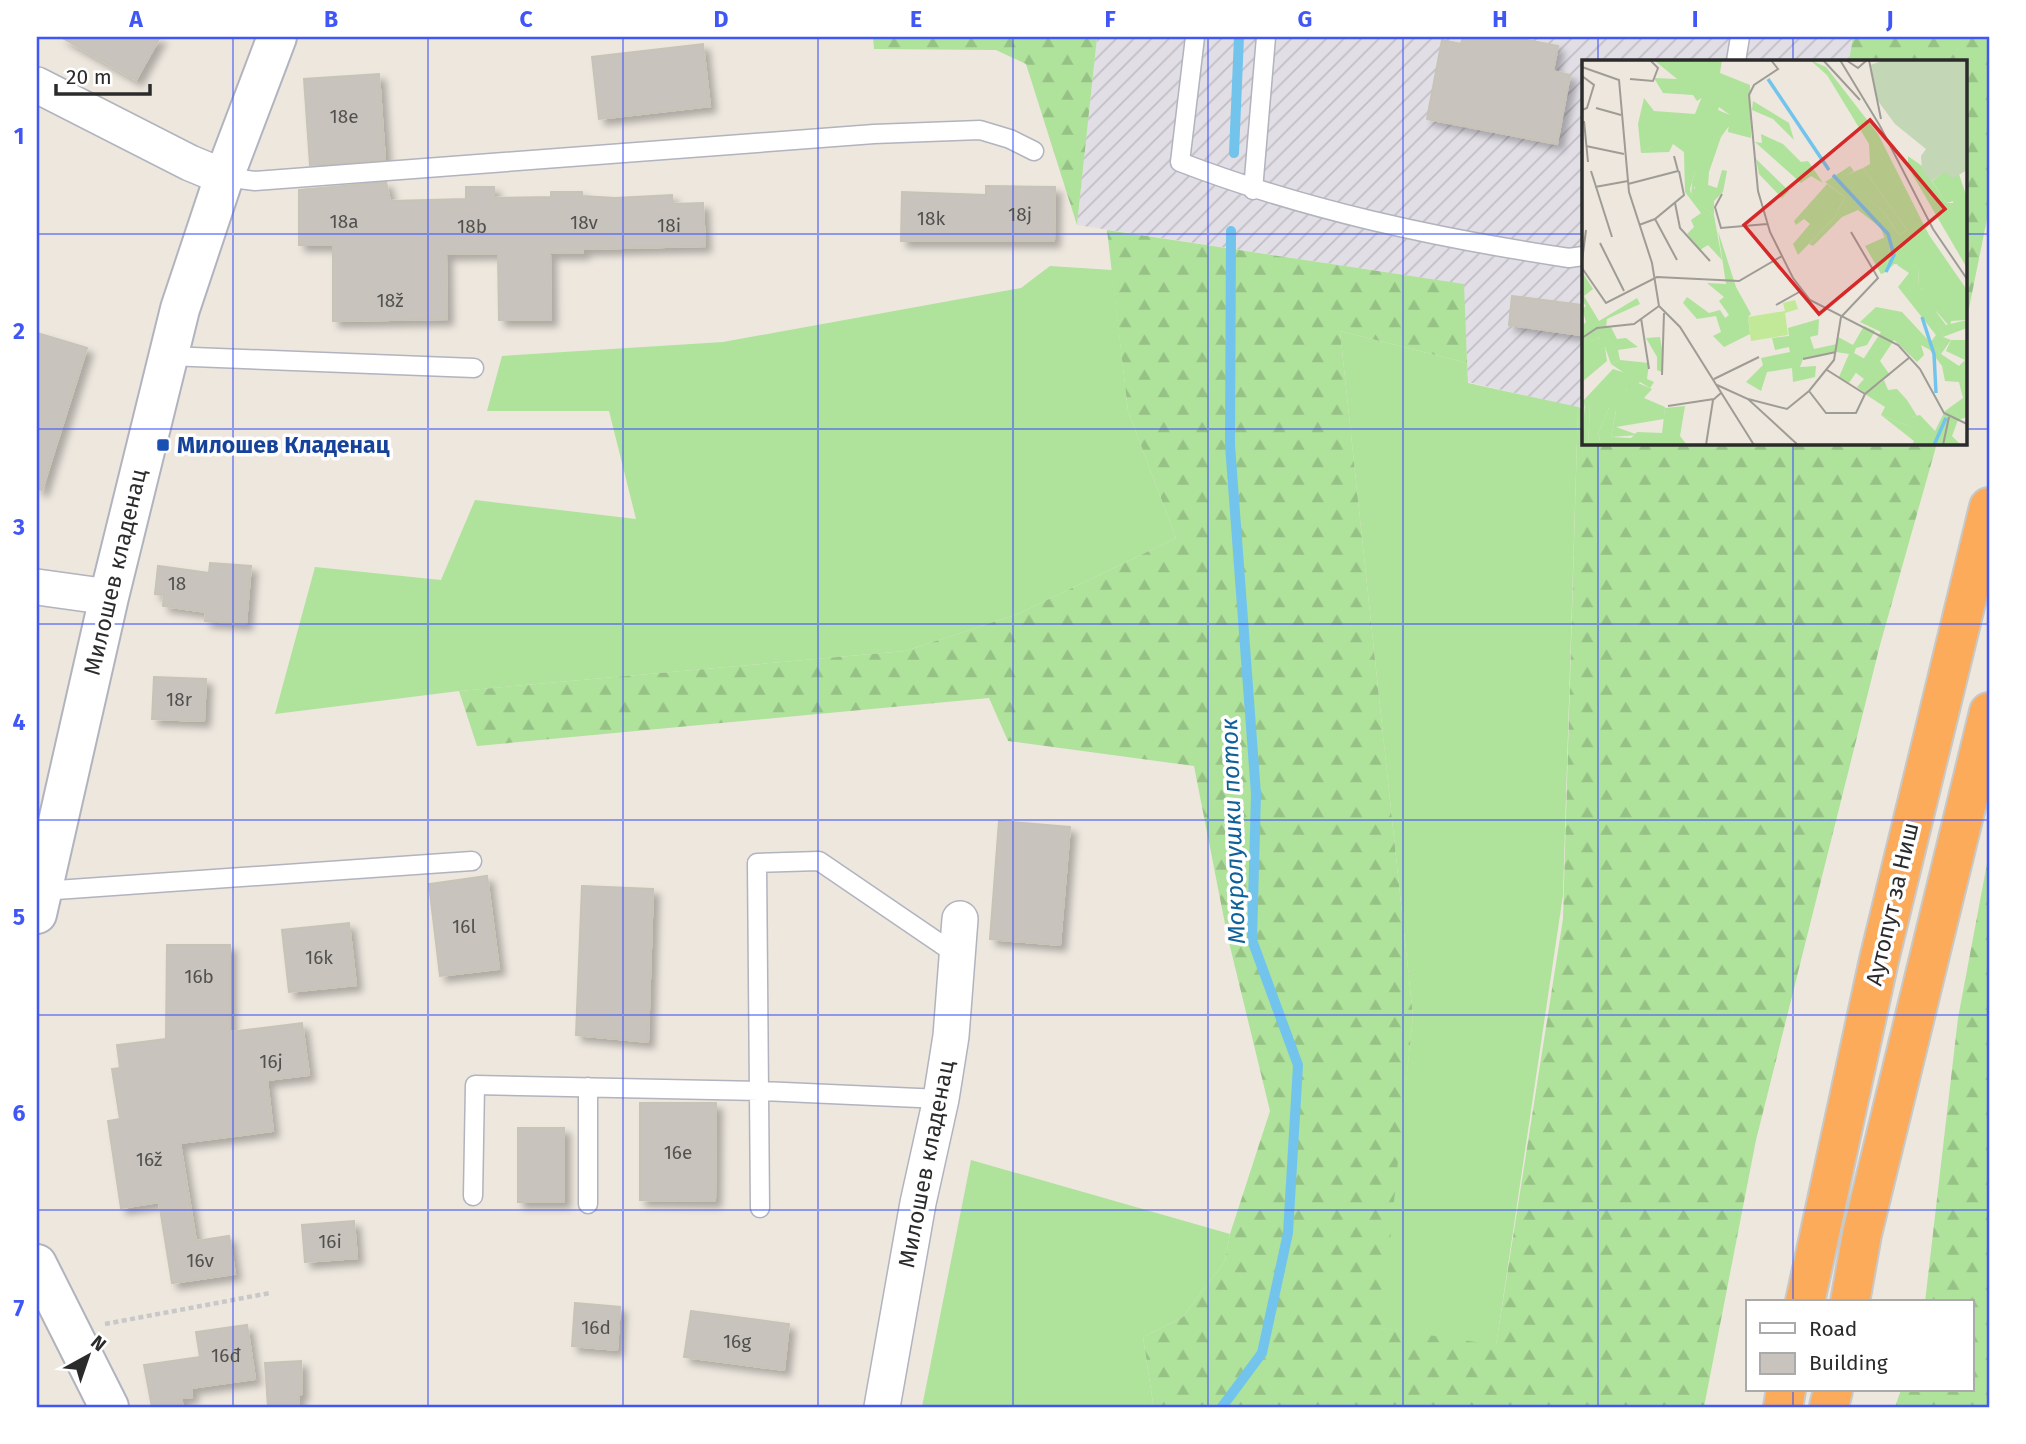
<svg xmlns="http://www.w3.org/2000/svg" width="2026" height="1444" font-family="'Fira Sans',sans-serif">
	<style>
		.industrial { fill: url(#industrial-furrows) }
		.grass { fill: #afe29b }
		.forest { fill: url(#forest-firs) }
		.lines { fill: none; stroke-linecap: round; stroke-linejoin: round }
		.stream { stroke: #73c4ec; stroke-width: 10 }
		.building { fill: #c8c4bd; stroke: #c8c3b7; stroke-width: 2; filter: url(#shadow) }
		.lane-casing { stroke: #b1b3be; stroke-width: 21 }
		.street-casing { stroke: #b1b3be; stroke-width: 38 }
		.secondary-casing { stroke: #b1b3be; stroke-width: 42 }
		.highway-casing { stroke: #c8c8c8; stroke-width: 42 }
		.path { stroke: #c8c8c8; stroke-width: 4.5; stroke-dasharray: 5 3.5; stroke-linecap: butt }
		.lane { stroke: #fff; stroke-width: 18 }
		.street { stroke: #fff; stroke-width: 35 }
		.secondary { stroke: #fff; stroke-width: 38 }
		.highway { stroke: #fbab5a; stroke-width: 38 }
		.grid { fill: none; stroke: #4156f6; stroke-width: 2; stroke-opacity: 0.55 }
		.transit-dot { fill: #1a4fb4; stroke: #fff; stroke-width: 2.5 }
		.labels { text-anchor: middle; stroke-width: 7; stroke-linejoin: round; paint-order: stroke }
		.number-label { font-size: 19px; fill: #525150 }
		.transit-label { font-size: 23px; font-weight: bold; fill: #164399; stroke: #fff; text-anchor: start }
		.street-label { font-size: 23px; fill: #2b2b2b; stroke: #fff }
		.water-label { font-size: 24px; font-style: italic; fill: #10619a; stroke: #fff }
		.inset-river { fill: none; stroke: #73c4ec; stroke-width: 3.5 }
		.inset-road { fill: none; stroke: #9f9c96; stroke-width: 2 }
		.view { fill: #d62828; fill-opacity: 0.15; stroke: #d62828; stroke-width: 3.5 }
		.inset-edge { fill: none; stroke: #2b2b2b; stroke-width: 3.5 }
		.neatline { fill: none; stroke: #4156f6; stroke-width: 2.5 }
		.grid-label { font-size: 23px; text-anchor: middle; font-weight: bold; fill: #4156f6 }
	</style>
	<defs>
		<pattern id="industrial-furrows" width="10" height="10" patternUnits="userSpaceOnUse" patternTransform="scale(1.75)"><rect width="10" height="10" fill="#e1dee5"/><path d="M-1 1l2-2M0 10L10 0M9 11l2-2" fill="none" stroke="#c1bfc5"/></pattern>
		<pattern id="forest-firs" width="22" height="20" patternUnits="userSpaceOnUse" patternTransform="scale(1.75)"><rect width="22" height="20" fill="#afe29b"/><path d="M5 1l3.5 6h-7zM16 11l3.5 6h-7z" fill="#97c286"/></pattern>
		<filter id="shadow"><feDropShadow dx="6" dy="6" stdDeviation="3.5" flood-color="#0004"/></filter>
	</defs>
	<rect width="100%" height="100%" fill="#ede7de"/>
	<path class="industrial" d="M1097,37H1853L1849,61H1583V409L1468,382L1463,284L1077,225Z"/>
	<path class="grass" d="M1050,266L1112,270L1128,411L1176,538L1018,614L905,651L459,691L275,714L315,567L441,580L475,500L636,519L609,411H487L502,356L723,342L1021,288Z
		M1340,331L1467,363L1468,383L1578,407L1563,895L1496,1346L1380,1328L1413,1016Z
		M971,1160L1230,1234L1225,1261L1183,1317L1143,1337L1153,1403L1149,1407H922Z"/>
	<path class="forest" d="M873,37H1097L1077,225L1026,64L996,50L874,49Z
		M1853,37H1989V209L1965,328V61H1849Z
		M1107,230L1464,284L1467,363L1340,331L1413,1016L1381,1328L1496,1345L1563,919L1578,407L1583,409V443H1937L1880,645L1756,1140L1704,1407H1149L1153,1403L1143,1337L1183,1317L1225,1261L1230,1234L1270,1111L1227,934L1194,766L1008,741L989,698L477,746L459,691L905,651L1018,614L1176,538L1128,411Z
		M1989,853V1407H1895L1901,1390H1972V1302H1925L1958,1018Z"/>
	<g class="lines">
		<path class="stream" d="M1234,153L1239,37
			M1222,1407L1262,1353L1288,1233L1298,1065L1252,940L1256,794L1230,445L1231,231"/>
	</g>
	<path class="building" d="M61,37H160L136,80Z
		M1463,37H1511L1558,46L1553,71L1570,75L1557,144L1427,119L1442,40L1461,44Z
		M703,44L710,106L599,119L592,57Z
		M379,74L385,160L310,165L304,79Z
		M386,182L390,201L466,199V187H494V198L551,197V192H582V196L615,198L672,195V204L703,203L705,246L583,249V253H550L551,320H499L498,253L446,254L447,319L333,321V245H299V190Z
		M986,186L1055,187L1054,241H901L902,192L986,195Z
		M1512,296L1583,305L1581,335L1509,325Z
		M37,333L87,348L42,490L37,489Z
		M210,563L251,566L246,624L205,621L206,612L163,606L164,595L155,594L158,566L209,573Z
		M154,677L206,679L204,721L152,719Z
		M999,821L1070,827L1060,945L990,939Z
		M487,876L499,969L440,976L429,884Z
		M582,886L653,889L648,1042L576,1035Z
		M349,923L356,985L289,992L282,930Z
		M167,945H230V1032L302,1023L309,1075L267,1080L273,1131L180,1143L196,1241L229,1236L235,1274L172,1283L159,1202L121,1208L108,1121L120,1119L112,1069L120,1068L117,1045L166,1039Z
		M640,1103H716L715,1201L640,1200Z
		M518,1128H564V1202H518Z
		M354,1221L357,1258L305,1262L302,1225Z
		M575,1303L620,1307L617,1350L572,1346Z
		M691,1311L789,1324L784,1370L684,1357Z
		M247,1325L255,1379L191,1388L192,1397L181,1398L183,1407H152L144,1365L200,1357L196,1332Z
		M301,1361L302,1394L298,1395L299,1407H268L265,1363Z"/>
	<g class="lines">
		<g class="lane-casing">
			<path id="lane" d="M1195,37L1180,162C1305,210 1436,238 1569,258L1583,256
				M1736,61L1740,37
				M224,177L255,181L874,134L980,130L1010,139L1034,151
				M1253,190L1266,37
				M168,356L474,368
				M42,891L472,861
				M473,1196L475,1085L760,1091L941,1099
				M588,1204V1087
				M760,1208L757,863L819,861L957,955"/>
		</g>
		<g class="street-casing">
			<path id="street" d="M37,85L190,163L224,177
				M37,587L109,597
				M882,1407L918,1203L941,1099L951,1036L960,919"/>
		</g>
		<g class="secondary-casing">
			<path id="secondary" d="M37,914L109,597L180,309L224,177L277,37
				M37,1264L109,1407"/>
		</g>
		<g class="highway-casing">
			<path id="highway" d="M1805,1302L1879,960L1989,507
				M1850,1302L1862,1234L1989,712
				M1783,1407L1786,1390
				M1829,1407L1833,1390"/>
		</g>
		<path class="path" d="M105,1324L270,1293"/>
		<use href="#lane" class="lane"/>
		<use href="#street" class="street"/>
		<use href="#secondary" class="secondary"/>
		<use href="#highway" class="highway"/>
	</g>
	<path class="grid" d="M233,37V1407M428,37V1407M623,37V1407M818,37V1407M1013,37V1407M1208,37V1407M1403,37V1407M1598,37V61M1793,37V61M37,234H1583M1965,234H1989M37,429H1583M1965,429H1989M1598,443V1407M1793,443V1302M37,624H1989M37,820H1989M37,1015H1989M37,1210H1989M1793,1390V1407"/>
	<rect class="transit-dot" x="156" y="438" width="14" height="14" rx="3.5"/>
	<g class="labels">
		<g class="number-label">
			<text x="344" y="123">18e</text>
			<text x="1020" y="221">18j</text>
			<text x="931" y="225">18k</text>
			<text x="344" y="228">18a</text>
			<text x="584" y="229">18v</text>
			<text x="669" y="232">18i</text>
			<text x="472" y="233">18b</text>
			<text x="390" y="307">18ž</text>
			<text x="177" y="590">18</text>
			<text x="179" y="706">18r</text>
			<text x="464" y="933">16l</text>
			<text x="319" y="964">16k</text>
			<text x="199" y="983">16b</text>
			<text x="271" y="1068">16j</text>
			<text x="678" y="1159">16e</text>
			<text x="149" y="1166">16ž</text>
			<text x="330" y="1248">16i</text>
			<text x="200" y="1267">16v</text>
			<text x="596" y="1334">16d</text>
			<text x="737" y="1348">16g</text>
			<text x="226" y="1362">16đ</text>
		</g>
		<g class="transit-label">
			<text x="177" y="453">Милошев Кладенац</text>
		</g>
		<g class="street-label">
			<text transform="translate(115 572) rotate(-77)" y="8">Милошев кладенац</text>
			<text transform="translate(1892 904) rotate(-77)" y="8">Аутопут за Ниш</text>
			<text transform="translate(926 1164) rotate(-79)" y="8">Милошев кладенац</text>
		</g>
		<g class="water-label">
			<text transform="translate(1233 831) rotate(-92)" y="8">Мокролушки поток</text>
		</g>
	</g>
	<g transform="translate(1582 60)">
		<rect width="385" height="385" fill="#ede7de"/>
		<path d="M72,0H140L138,13L168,25L169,78L146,72L148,55L122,36L115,41L111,35L81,33L72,18L95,19ZM62,38L72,51L73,78L71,86L59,93L56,64ZM281,108L325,170L317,175L303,154L262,116ZM140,110L145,111L141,132L132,141V155L109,139L110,122L113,111L116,114L112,129L135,128ZM364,111L377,114L385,138L364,143L350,121ZM245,124L263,137L252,158L216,195L211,184L228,164L222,159L214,165L212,161ZM136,171L154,227L169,254L166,257L168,274L142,287L131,276L139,272L134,256L115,259L101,243L105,237L127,253L138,250L143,258L147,255L137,241L142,237L125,223L144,224ZM303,177L307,192L304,212L299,214L283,186ZM317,203L336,206L337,228L385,247V260L369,261L368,267L354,251L361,277L369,280L359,294L348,283L354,275L316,227L327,213L315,205ZM0,212L11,229L2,236L17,261L55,238L58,244L25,259L24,269L7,282L18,277L15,292L23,287L25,301L0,322V266L4,262L0,249L4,246L0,241ZM237,259L236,275L228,277L232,289L255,284L256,277L271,285L282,266L293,271L285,285L274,288L272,293L283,299L267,323L257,317L267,294L254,292L221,299L218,307L234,306L233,317L211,322L210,308L185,312L179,331L164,322L181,305L179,298L208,292L207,287L193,290L190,278L207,276L206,268ZM78,277L80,289V312L75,310V297L64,278ZM38,300L67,303L65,319L72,322L68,328L58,322L48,330L42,328L45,315L29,304ZM302,320L306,330L315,329L325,340L335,356L329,357V367L299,355L303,347L283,334ZM3,342L8,345L6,385H0ZM103,346L98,376L105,385H19L16,374L27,348L34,350L29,377L49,378L55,372L80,373L83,348Z" fill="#afe29b"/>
		<path d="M228,0L244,7L296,74L347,175L385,230V247L371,243L352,249L364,265L385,260V268L361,277L352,248L342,241V230L337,228L336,206L312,204L304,212L307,192L299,168L276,150L260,157L231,186L227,184L252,158L263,137L243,122L268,106L272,111L263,116L303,154L317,175L325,170L281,108L288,104L287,84L245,15ZM125,24H135L141,36L136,50L148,55L150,62L139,77L127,112L126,125L135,128L113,136V111L108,129L110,139L132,155L140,200L126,185L118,190L105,174L112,167L109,160L119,153L103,132L102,92L91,84L87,92L59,93L71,86L72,51L113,54ZM171,41L207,63L212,80L191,59L170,50ZM179,74L201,84L219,102L226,101L241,123L229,116L219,123L173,82L180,83ZM326,96L340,106L364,143H371L372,133L385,138V208L326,107ZM174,99L207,131L200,138L177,114ZM294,247L320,252L359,294L377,306L383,300L364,291L369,280H385V357L376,360L370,376L379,385H330L332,381L299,355L329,367V357L338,355L353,371L363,351L381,338L377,322L363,321L360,306L348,290L339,285L342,295L335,302L312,280L298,301L308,315L283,333L275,327L282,319L273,312L299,272L278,262ZM29,267L35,279L44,278L56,287L36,290L38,300L29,304L23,287L14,293L18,277L7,282L18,268ZM31,309L49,315L44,330L54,322L70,329L62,338L83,347L82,359L34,367L56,375L29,377L34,351L27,348L16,374L19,385H6L8,345L3,343L0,356V342Z" fill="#afe29b"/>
		<path d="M303,0H385V110L370,119L364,112L349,121L340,111L339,96L344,89L313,64L296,41L288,5Z" fill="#c3d6b5"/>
		<path d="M213,240L216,249L203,253L206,275L169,281L166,257L203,251L201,243Z" fill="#c1e997"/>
		<path class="inset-river" d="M186,19L247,110M251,115L306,174L312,195L304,212M340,257L352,294L354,333M352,385L364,358"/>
		<path class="inset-road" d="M189,0L196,9L172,25L167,35L176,131L188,172L211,218L228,240L316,285L338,309L362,353L385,364M241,0L278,40M258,0L298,66L351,169L385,219M264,0L276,8L285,0M287,0L299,59M0,7L37,20L47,132L70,203L77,246L98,267L172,385M0,16L12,25L5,48L0,50M48,19L71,21L76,8L68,0M14,48L39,55M2,61L6,102M4,86L42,94M9,111L30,177M46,124L96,111L92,96M13,127L46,121M140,134L133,147L139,168L185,164M93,143L98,168L128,201M73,159L95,200M57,165L73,159L102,135L97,111M18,183L42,231M0,201L4,170M0,208L24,243L75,217L157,221L200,196M194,245L219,231M260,256L296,218L269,172M59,258L67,309M0,278L15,268L52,264L77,246M221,299L254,292M245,310L283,334M80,315L82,253M132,319L177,297M135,325L166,339L216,385M227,331L244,353H274L283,334L328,297M166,339L205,349L227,331L252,300L259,257M86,346L132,339M124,385L131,340L139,333M361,385L367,357"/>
		<path class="view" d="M288,60L363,149L237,254L162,165Z"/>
		<rect width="385" height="385" class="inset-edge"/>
	</g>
	<rect width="2026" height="1444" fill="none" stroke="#ffffff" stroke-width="77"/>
	<rect x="1746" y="1300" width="228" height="91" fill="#ffffff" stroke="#aaaaaa" stroke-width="2"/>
	<rect x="1760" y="1323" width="35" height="10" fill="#ffffff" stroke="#aaaaaa" stroke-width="2"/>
	<text x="1809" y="1336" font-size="21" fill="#2b2b2b">Road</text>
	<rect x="1760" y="1353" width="35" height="21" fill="#c8c4bd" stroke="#aaaaaa" stroke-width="2"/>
	<text x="1809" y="1370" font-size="21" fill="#2b2b2b">Building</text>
	<g transform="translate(88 1356) rotate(40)" stroke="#ffffff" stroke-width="5" paint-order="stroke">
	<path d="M0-5L12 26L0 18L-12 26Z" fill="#2b2b2b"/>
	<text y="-10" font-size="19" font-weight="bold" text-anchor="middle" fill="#2b2b2b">N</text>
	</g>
	<path d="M56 84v10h94v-10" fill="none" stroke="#2b2b2b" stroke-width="3.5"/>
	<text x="66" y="84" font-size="21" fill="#2b2b2b" stroke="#ffffff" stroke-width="5" paint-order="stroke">20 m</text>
	<rect x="38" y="38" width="1950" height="1368" class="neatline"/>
	<g class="grid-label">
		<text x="136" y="27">A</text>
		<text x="331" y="27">B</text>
		<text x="526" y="27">C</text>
		<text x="721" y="27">D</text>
		<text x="916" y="27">E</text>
		<text x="1110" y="27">F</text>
		<text x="1305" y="27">G</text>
		<text x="1500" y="27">H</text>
		<text x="1695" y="27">I</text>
		<text x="1890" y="27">J</text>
		<text x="19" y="144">1</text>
		<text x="19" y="339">2</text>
		<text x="19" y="535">3</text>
		<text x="19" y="730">4</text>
		<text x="19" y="925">5</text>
		<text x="19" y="1121">6</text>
		<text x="19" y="1316">7</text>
	</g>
</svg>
